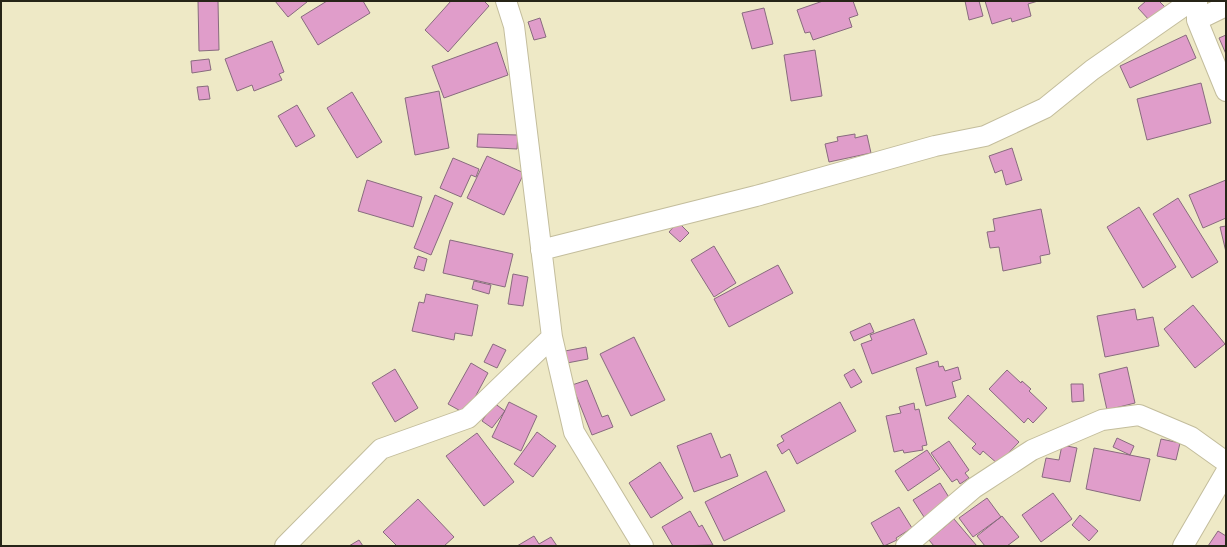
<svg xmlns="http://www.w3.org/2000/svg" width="1227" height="547" font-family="'Source Sans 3',sans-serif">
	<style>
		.building { fill: #e09dca; stroke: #886b7e }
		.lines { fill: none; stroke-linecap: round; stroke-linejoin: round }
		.street-casing { stroke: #c3bd9c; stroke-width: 22 }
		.street { stroke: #fff; stroke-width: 20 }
	</style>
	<rect width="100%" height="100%" fill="#eee9c6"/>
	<path class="building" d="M198,1H218L219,50L199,51Z
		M275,1H306L307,2L288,17Z
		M327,1H363L370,13L318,45L301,17Z
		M451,1H484L489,6L448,52L425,30Z
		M823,1H853L858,15L849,18L852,27L813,40L810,32L805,33L797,10Z
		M965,1H979L983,16L969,20Z
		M985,1H1038L1028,4L1031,16L1012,22L1011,18L992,24Z
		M1146,1H1159L1165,7L1150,21L1138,8Z
		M764,8L773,44L752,49L742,13Z
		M540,18L546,37L534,40L528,22Z
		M1186,35L1196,58L1130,88L1120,66Z
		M1226,35V54L1219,38Z
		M272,41L284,72L279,74L282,80L254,91L252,85L237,91L225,59Z
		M497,42L508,75L444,98L432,66Z
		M815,50L822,96L791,101L784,55Z
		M209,59L211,70L192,73L191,61Z
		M1201,83L1211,123L1147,140L1137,99Z
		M208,86L210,99L199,100L197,87Z
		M439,91L449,148L415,155L405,98Z
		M352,92L382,142L357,158L327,108Z
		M297,105L315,136L296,147L278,116Z
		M478,134L518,135L517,149L477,147Z
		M855,134V138L867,135L871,153L829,162L825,144L838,141L837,137Z
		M1012,148L1022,180L1006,185L1002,170L995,173L989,156Z
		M487,156L524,173L504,215L467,198Z
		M453,158L479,169L476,177L471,175L461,197L440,188Z
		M367,180L422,197L413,227L358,211Z
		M1226,180V218L1203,228L1189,195Z
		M435,195L453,203L431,255L414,248Z
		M1178,198L1218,262L1192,278L1153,214Z
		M1139,207L1176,267L1143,288L1107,227Z
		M1041,209L1050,254L1040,256L1041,263L1003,271L999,247L990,248L987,232L995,231L993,219Z
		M678,222L689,233L680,242L669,232Z
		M1226,226V252L1220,227Z
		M450,240L513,254L505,287L443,273Z
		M714,246L736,283L714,297L691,260Z
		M418,256L427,259L424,271L414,268Z
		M778,265L793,293L729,327L714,299Z
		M513,274L528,277L523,306L508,304Z
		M474,281L491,285L489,294L472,289Z
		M426,294L478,305L472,336L455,333L454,340L412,331L419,302L424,303Z
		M1193,305L1225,344L1195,368L1164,329Z
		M1135,309L1137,320L1153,317L1159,346L1105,357L1097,316Z
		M914,319L927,354L872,374L861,344L872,340L870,335Z
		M870,323L874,332L854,341L850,332Z
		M634,337L665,400L631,416L600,354Z
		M493,344L506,350L497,368L484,362Z
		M586,347L588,359L567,363L565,351Z
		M938,361L939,367L943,366L945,371L958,367L961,379L952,382L956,397L926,406L916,368Z
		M471,363L488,373L466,414L448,404Z
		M1127,367L1135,403L1107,410L1099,374Z
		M395,369L418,408L395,422L372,383Z
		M854,369L862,382L851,388L844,375Z
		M1007,370L1021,383L1022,381L1031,389L1029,391L1047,408L1033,423L1028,418L1024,423L989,389Z
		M587,380L602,417L608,415L613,427L592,435L572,385Z
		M1071,384H1083L1084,401L1072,402Z
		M968,395L1019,442L998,464L983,451L980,455L972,448L976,444L948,418Z
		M509,402L537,416L521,451L492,437Z
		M840,402L856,431L797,464L789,449L782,454L777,445L784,441L781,436Z
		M494,403L505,411L492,428L482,421Z
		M914,403L915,410L919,409L927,445L922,446L923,450L904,453L903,450L894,452L886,416L901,413L899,407Z
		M537,432L556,446L533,477L514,464Z
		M477,433L514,482L484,506L446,456Z
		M711,433L721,458L730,454L738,476L694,492L677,446Z
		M1117,438L1134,446L1130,455L1113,447Z
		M1161,439L1180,443L1176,460L1157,456Z
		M949,441L969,470L965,473L969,478L960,484L957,479L952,482L931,453Z
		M1062,445L1077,448L1070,482L1042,477L1046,458L1059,460Z
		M1094,448L1150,459L1140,501L1086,489Z
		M927,450L940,469L908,491L895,471Z
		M660,462L683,498L651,518L629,483Z
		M766,471L785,511L724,541L705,502Z
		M940,483L950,499L924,517L913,500Z
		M1053,493L1072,519L1041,542L1022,515Z
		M987,498L1001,517L973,537L959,518Z
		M418,499L454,537L444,546H397L383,532Z
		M899,507L912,528L896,538L897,540L884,546L871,523Z
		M690,511L699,527L702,525L713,545L673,546L662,527Z
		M1080,515L1098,531L1089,541L1072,525Z
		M1002,516L1019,537L1007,546H985L977,536Z
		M954,519L977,546H934L929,540Z
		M1218,531L1226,536V546H1208Z
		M534,536L539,544L551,537L557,546H517Z
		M359,540L363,546H349Z"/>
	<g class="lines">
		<g class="street-casing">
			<path id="street" d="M506,1L514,26L552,337L574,432L643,546
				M1197,1V20L1226,91
				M1197,20L1226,6
				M541,250L756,196L935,146L985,136L1045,108L1092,70L1191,1
				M285,546L381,449L468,418L552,337
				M906,546L974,488L1032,450L1102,420L1139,415L1191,437L1226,462
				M1183,546L1226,472"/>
		</g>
		<use href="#street" class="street"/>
	</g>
	<rect width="1227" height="547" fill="none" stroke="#262417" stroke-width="4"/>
</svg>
